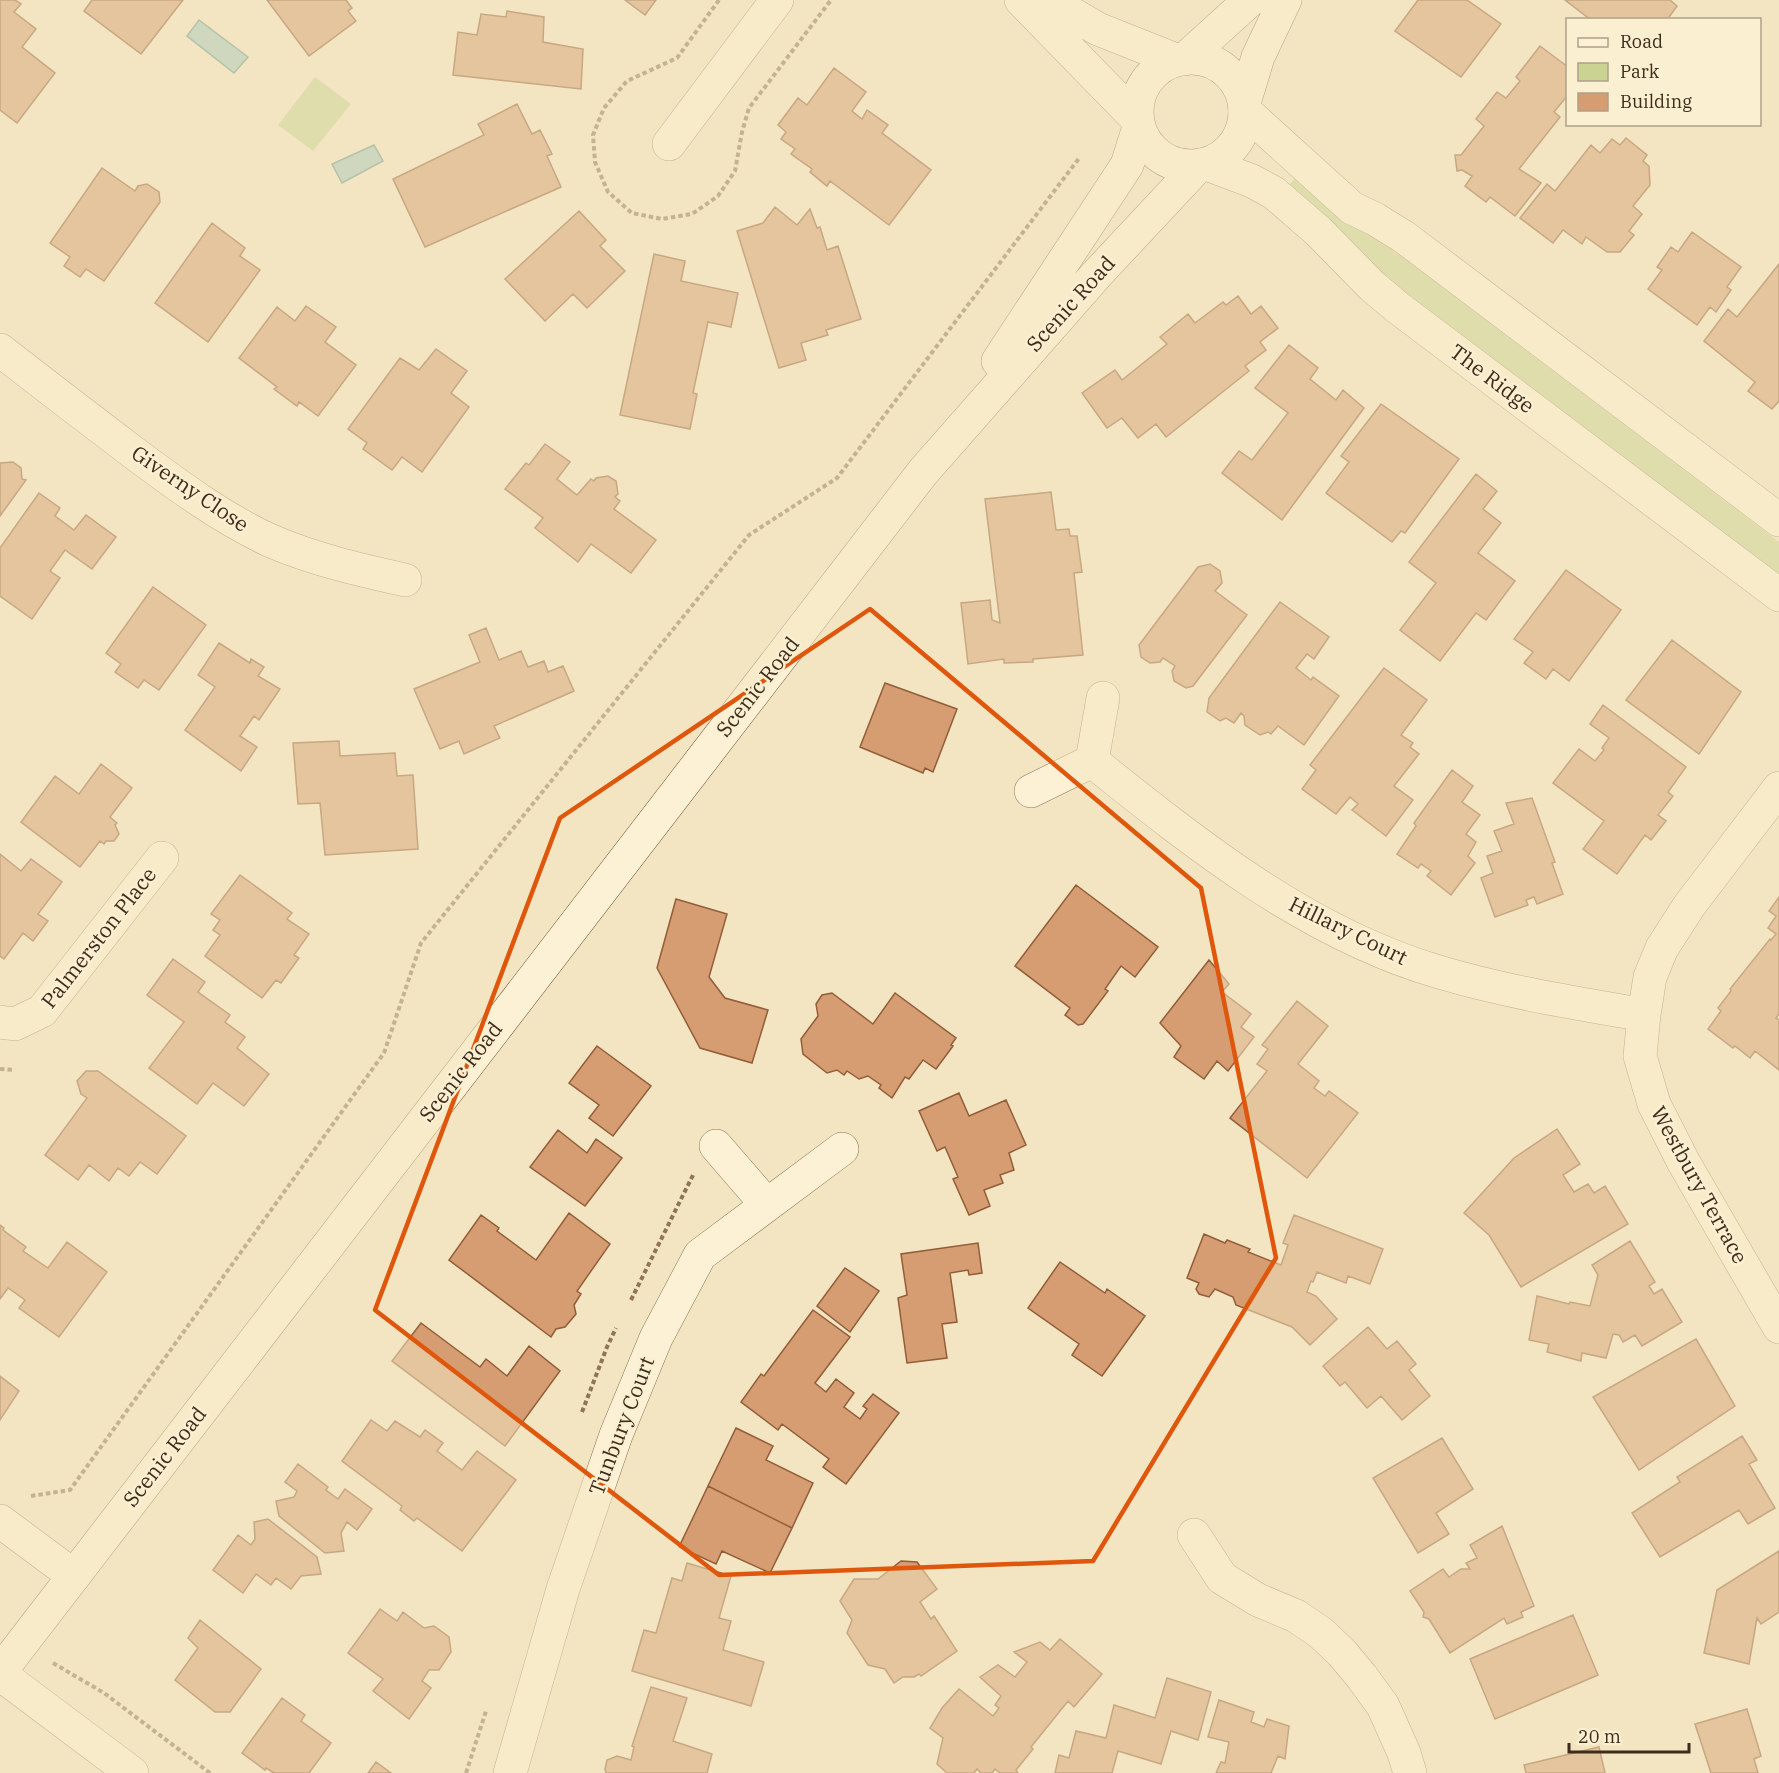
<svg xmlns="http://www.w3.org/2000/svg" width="1779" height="1773" font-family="'IBM Plex Serif',serif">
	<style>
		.green { fill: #cbd393 }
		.water { fill: #a4c5bc; stroke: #69958b; stroke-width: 1.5 }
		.building { fill: #d69d72; stroke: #925d39; stroke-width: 1.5 }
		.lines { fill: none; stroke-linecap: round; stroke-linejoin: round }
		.minor-casing { stroke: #8f7556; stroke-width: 34 }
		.tertiary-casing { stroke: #8f7556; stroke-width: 34 }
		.secondary-casing { stroke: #715639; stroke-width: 34 }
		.path { stroke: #8f7556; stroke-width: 4; stroke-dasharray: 4.5 3; stroke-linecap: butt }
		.minor { stroke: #fdf1d5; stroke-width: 33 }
		.tertiary { stroke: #fdf1d5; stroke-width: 33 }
		.secondary { stroke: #fdf1d5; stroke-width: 33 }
		.marked { fill: none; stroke: #df570d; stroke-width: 4.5; stroke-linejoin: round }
		.labels { text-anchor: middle; stroke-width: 5; stroke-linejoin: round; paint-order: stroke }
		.street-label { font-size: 21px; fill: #3d2c1c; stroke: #faefd1 }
	</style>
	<rect width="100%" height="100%" fill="#f3e5c1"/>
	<path class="green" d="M315,77L351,104L313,151L278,125Z
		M1296,177L1357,227L1407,260L1779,542V574L1411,298L1288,190L1289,185Z"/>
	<path class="water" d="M199,20L248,57L234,73L187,36Z
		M374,145L383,161L342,183L332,164Z"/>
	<path class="building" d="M0,0H15L21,4L14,12L36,29L22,47L55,73L17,123L0,110Z
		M92,0H183L141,54L84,11Z
		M267,0H346L352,8L348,11L356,21L309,56Z
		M625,0H656L645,15Z
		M1418,0H1467L1501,24L1461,77L1395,31Z
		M1565,0H1670L1677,6L1667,20H1591Z
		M507,11L544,17L543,42L583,49L581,89L453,75L458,32L477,35L481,14L506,17Z
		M1540,46L1568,67V95L1554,112L1560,117L1519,169L1541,183L1515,216L1490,197L1486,202L1465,186L1472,176L1462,170L1457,171L1455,155H1461L1484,126L1476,119L1497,92L1506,98L1520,81L1516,77Z
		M834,68L866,92L852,111L862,119L867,110L888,125L882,133L931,170L889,225L830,181L827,186L810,172L812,169L791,154L795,149L781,139L786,132L778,125L798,98L807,105Z
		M517,104L532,134L540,130L552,154L547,156L561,187L425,247L393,179L484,135L478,124Z
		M1626,138L1647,155L1643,161L1649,166L1650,185L1633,206L1642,214L1629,231L1634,235L1620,252H1607L1586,237L1582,244L1563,230L1553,243L1520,218L1547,184L1555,191L1591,145L1600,153L1612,139L1620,145Z
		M102,168L135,191L138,186L147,184L159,192L160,202L104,281L86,269L80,277L64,266L70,257L50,243Z
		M775,207L797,225L810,209L817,228L820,227L827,250L838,246L861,319L826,330L828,335L801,343L806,360L779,368L737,231L763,223Z
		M579,211L606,240L600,246L625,271L587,308L573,294L545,321L505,279Z
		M212,223L245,248L240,256L260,270L208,342L155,303Z
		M1692,232L1741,267L1727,287L1731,290L1716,312L1710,307L1697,325L1648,289L1662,270L1657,267L1671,247L1678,252Z
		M654,254L685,261L681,281L738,293L731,327L708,322L693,393L697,394L690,429L620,415Z
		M1779,264V401L1772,409L1748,391L1755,382L1704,341L1728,309L1737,317Z
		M1238,296L1251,314L1261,306L1278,328L1260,342L1266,350L1245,366L1249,371L1166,437L1156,424L1138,438L1122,418L1107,428L1082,393L1115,370L1122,380L1167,344L1160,337L1188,314L1195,323L1223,302L1226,305Z
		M306,306L336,327L325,342L356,365L318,416L299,402L297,406L274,389L277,387L239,358L277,307L295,321Z
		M1289,345L1318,368L1310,379L1336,400L1343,390L1364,408L1282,520L1222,473L1239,451L1252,460L1288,413L1255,388Z
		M436,349L467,371L451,393L469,407L422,472L402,457L392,470L363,449L367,443L348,429L400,358L419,370Z
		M1381,404L1459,459L1405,533L1401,531L1392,542L1326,493L1349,462L1341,456Z
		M545,444L570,462L557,479L577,495L591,479L594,481L596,478L608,476L616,481L618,494L615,497L620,501L614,509L656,540L631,573L591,544L578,562L535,528L543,518L505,489L526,463L529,465Z
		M13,462L21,468L22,479L26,480L0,516V463Z
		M1476,474L1497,491L1483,509L1501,523L1478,553L1515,581L1486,620L1476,613L1440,661L1400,630L1436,583L1409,562Z
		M1051,492L1056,530L1069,529L1070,536H1077L1082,572L1074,573L1083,655L1033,659V662L1004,663V659L968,664L961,603L990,600L992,620L1000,623L985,499Z
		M39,493L60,508L55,516L74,530L86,515L116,537L92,569L65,550L50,571L60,578L32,619L0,596V548Z
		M1210,564L1220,571L1222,583L1215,591L1247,615L1193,686L1186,688L1174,681L1172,671L1175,666L1163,658L1160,662L1150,663L1141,657L1139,645L1198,567Z
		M1566,570L1621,610L1569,681L1553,669L1546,679L1524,663L1533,652L1514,639Z
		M153,587L206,625L159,690L144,680L138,688L115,672L121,664L106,653Z
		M1280,602L1329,637L1314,659L1307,654L1296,668L1311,680L1313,677L1339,696L1304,745L1278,726L1271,734L1268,732L1260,735L1245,725L1244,716L1241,713L1234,723L1226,718L1220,721L1207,712L1209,698Z
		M486,628L499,660L521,651L528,667L544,661L548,672L563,666L574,691L494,726L500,738L464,754L459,741L440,749L414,689L480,662L469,635Z
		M1672,640L1741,692L1699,754L1626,700Z
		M219,643L250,663L251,659L264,667L258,676L280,689L259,720L254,716L240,736L257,747L241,771L185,730L215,687L198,675Z
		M1384,668L1427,700L1401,735L1413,743L1410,747L1419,754L1394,786L1413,800L1386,836L1352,810L1358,804L1350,797L1336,814L1302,789L1316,770L1310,765Z
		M885,683L957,709L933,772L925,768L923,773L860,747Z
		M1603,705L1686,767L1668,792L1673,796L1658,815L1666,821L1651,840L1645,835L1617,874L1583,849L1604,821L1553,783L1579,749L1595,761L1604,750L1602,748L1609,738L1590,724Z
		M339,741L340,756L395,753L397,776L413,775L418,849L325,855L320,803L298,804L293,743Z
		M101,764L132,788L110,817L117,823L115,825L119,834L114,841H106L104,844L100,841L80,867L21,822L55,776L79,794Z
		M1452,770L1473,786L1462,802L1480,815L1466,834L1476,842L1468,856L1475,863L1451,895L1427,876L1431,871L1421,864L1418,868L1397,854L1416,826L1414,823Z
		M1532,798L1555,862L1552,863L1563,894L1537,904L1534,897L1526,900L1528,905L1495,917L1481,878L1493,873L1487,856L1502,851L1494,831L1514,824L1506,803Z
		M0,854L21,871L31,859L62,882L38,914L48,921L33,941L23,933L4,959L0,956Z
		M240,875L292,913L287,919L309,934L294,955L299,958L281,983L276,980L262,998L205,956L220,935L213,930L220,920L211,914Z
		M1076,885L1158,947L1135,977L1121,966L1105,989L1108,991L1083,1024L1078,1025L1065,1015L1070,1008L1015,966Z
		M1779,897V1014L1776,1018L1779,1020V1070L1755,1051L1750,1058L1735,1046L1733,1048L1708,1029L1721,1011L1718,1008L1731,991L1730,989L1770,939L1771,940L1776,934L1768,928L1776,916L1769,911Z
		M676,899L727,914L709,977L725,998L768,1010L752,1063L700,1048L657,968Z
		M173,959L205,982L198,992L230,1015L225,1022L245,1037L237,1048L269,1074L244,1106L213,1083L197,1104L149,1068L184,1022L147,995Z
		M1209,960L1229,984L1222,992L1251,1014L1241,1027L1254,1037L1228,1071L1217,1061L1204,1079L1174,1057L1181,1046L1160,1023Z
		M832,993L873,1024L895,993L956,1038L951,1045L953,1046L936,1069L923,1060L909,1079L905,1077L892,1098L879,1088L881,1085L868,1076L859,1079L847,1071L844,1075L837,1070L827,1073L803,1054L801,1039L818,1016L816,1004L822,995Z
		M1297,1001L1328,1026L1298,1064L1319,1081L1314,1088L1325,1096L1329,1091L1358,1113L1307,1178L1230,1118L1267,1071L1257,1064L1268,1049L1262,1045Z
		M597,1046L651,1086L613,1136L589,1118L599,1105L569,1083Z
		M86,1071H98L186,1136L157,1174L140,1162L129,1176L118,1168L109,1181L89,1165L78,1180L45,1155L87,1098L81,1094L77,1081Z
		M959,1093L969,1116L1006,1100L1026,1145L1009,1153L1014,1170L1000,1175L1003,1183L984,1190L990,1206L969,1215L953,1179L958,1177L945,1147L937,1151L919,1111Z
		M1557,1129L1580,1164L1563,1175L1574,1192L1588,1184L1594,1193L1605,1186L1628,1224L1521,1287L1489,1235L1464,1213L1514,1158Z
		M558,1130L587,1153L596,1139L622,1158L585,1206L530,1167Z
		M569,1213L610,1244L577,1291L581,1294L574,1305L576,1314L565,1327L556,1329L551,1337L449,1260L481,1215L499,1228L497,1231L536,1260Z
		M1294,1215L1383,1249L1370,1284L1348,1276L1346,1283L1317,1272L1313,1282L1311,1281L1307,1292L1316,1296L1337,1319L1310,1345L1292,1327L1236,1305L1233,1297L1215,1289L1209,1297L1199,1294L1196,1289L1199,1283L1187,1278L1204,1234L1225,1243L1227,1240L1250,1249L1248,1252L1281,1265L1288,1245L1283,1243Z
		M0,1225L4,1228L3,1230L26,1247L23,1251L48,1268L67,1242L107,1272L59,1337L19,1308L25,1300L8,1288L0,1299Z
		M1630,1241L1655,1282L1649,1286L1654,1294L1662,1289L1682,1322L1642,1346L1635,1335L1623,1342L1619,1335L1613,1334L1606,1358L1582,1353L1581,1361L1547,1352L1549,1344L1529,1340L1537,1296L1569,1304L1570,1302L1590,1306L1598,1275L1592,1265Z
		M978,1243L982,1273L969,1275L968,1270L950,1273L957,1322L942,1324L947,1358L907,1363L898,1298L907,1295L901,1254Z
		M1060,1262L1105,1293L1107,1289L1145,1316L1102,1376L1072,1355L1079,1344L1028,1308Z
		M845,1268L879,1291L850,1332L817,1306Z
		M813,1310L850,1337L815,1383L826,1392L836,1379L854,1393L844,1407L860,1419L867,1409L863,1406L873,1394L899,1413L846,1484L823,1467L829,1459L782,1424L778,1430L741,1402L761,1374L764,1376Z
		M421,1323L480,1367L486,1359L507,1376L529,1346L560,1371L505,1446L392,1361Z
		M1368,1327L1387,1349L1397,1341L1416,1364L1409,1370L1430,1396L1402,1420L1381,1396L1367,1408L1345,1382L1340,1386L1323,1366Z
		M1696,1339L1735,1406L1639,1470L1593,1397Z
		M0,1376L19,1391L0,1420Z
		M371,1420L387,1431L395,1421L420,1437L425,1430L443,1443L437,1451L462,1470L477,1451L516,1480L462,1551L417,1518L414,1521L400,1510L402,1506L342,1461Z
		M736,1428L773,1446L766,1460L813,1483L792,1528L708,1486Z
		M1742,1436L1757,1460L1749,1464L1775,1508L1748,1524L1739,1510L1660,1557L1632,1513L1680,1482L1677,1477Z
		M1442,1438L1473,1489L1436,1513L1449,1534L1418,1553L1373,1478Z
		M298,1464L328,1487L326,1490L338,1499L345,1489L372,1509L357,1530L347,1522L341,1533L344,1551L325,1553L279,1516L276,1501L294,1497L297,1491L285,1482Z
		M708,1486L792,1528L770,1573L722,1551L716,1564L679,1547Z
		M268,1519L317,1557L321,1574L301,1576L291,1589L276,1578L271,1585L256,1574L243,1593L213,1570L238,1535L251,1545L255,1539L254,1522Z
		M1502,1526L1534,1606L1521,1612L1523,1617L1507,1624L1504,1618L1450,1653L1429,1619L1423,1617L1424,1612L1410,1591L1443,1569L1449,1577L1461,1569H1470L1466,1563L1477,1558L1470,1545Z
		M1779,1551V1612L1761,1624L1757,1618L1749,1664L1704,1653L1717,1590Z
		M901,1561L917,1562L937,1589L920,1602L931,1619L934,1616L957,1651L921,1676L919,1674L914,1677H903L894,1683L885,1669L868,1665L847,1633L852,1620L840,1601L854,1579H878Z
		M687,1563L731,1576L719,1618L731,1621L723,1650L764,1662L751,1706L632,1671L644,1630L656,1633L672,1578L682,1581Z
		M380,1609L397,1621L403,1612L424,1628L434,1626L449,1637L451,1652L439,1670H429L422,1681L431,1688L409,1719L373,1691L383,1679L348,1653Z
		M1573,1615L1598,1675L1495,1719L1470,1659Z
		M200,1620L261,1669L230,1712H215L175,1680L198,1648L188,1638Z
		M1060,1639L1102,1674L1074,1707L1068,1701L1031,1747L1033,1749L1016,1770L1018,1773H1000L995,1769L992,1773H981L977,1769L974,1773H947L937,1764L943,1738L930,1728L942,1708L959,1689L993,1716L999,1708L995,1705L1001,1696L980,1677L998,1665L1015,1677L1027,1662L1014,1652L1040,1642L1050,1650Z
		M1167,1678L1211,1692L1198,1740L1171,1731L1161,1764L1118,1751L1112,1773H1055L1059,1755L1069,1758L1076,1731L1106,1738L1114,1705L1155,1718Z
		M651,1687L687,1698L673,1741L712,1754L707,1773H606L605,1769L607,1760L617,1756L631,1760L634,1747L632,1746Z
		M282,1698L305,1715L301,1721L331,1743L309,1773H274L266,1768L265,1770L242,1753Z
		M1219,1700L1254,1712L1251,1722L1264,1727L1267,1719L1289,1726L1285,1759L1278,1756L1271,1773H1216L1221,1762L1225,1763L1229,1742L1208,1737Z
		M1747,1709L1761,1756L1754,1759L1758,1773H1711L1695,1724Z
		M1599,1747L1605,1773H1526L1524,1765Z
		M376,1762L391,1773H368Z"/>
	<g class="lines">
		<g class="minor-casing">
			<path id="minor" d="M669,144L777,0
				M0,350C46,386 92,421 138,456C180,487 222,518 269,540C312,559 360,570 405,580
				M1092,761C1197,845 1308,934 1439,972C1506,992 1575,1003 1644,1015
				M1092,761L1103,698
				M1779,788L1689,906L1662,948L1650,977L1644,1015L1640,1056L1654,1104L1684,1163L1779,1327
				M1031,791L1092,761
				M0,1022L15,1024L42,1011L162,858
				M716,1146L767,1205
				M0,1521L74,1576
				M1194,1535L1222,1578L1258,1600L1296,1616L1321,1633L1342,1653L1362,1677L1383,1706L1404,1753L1410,1773
				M0,1674L132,1773
				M510,1773L563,1589L616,1435L656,1338L700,1255L842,1149"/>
		</g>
		<g class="tertiary-casing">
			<path id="tertiary" d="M1021,0L1137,119
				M1048,0L1098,29L1176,60
				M1245,111L1352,208L1375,219L1404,237L1779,520
				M1207,164L1252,181L1274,193L1318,231L1372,286L1397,307L1779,595"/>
		</g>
		<g class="secondary-casing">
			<path id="secondary" d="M1137 112a54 54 0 1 1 108 0a54 54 0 1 1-108 0Z
				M1185,59L1250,0
				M1244,103L1258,57L1285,0
				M998,361L1127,165L1139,127
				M0,1672L923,472L1097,274L1199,165"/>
		</g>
		<path class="path" d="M719,0L677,58L627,81L604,108L593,135L595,162L608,192L632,213L662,219L692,214L718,196L735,171L742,132L749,108L831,0
			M0,1069L15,1070
			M631,1300L693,1175
			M582,1412L607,1347L616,1328
			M31,1496L70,1490L384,1053L421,943L749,535L837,478L1080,157
			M53,1663L104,1693L210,1773
			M466,1773L486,1711"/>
		<use href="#minor" class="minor"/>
		<use href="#tertiary" class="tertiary"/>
		<use href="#secondary" class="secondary"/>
	</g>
	<path d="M0 0H1779V1773H0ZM870,609L1201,888L1276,1258L1093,1561L719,1575L375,1310L560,818Z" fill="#f3e5c1" fill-opacity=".55" fill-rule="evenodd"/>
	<path class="marked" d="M870,609L1201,888L1276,1258L1093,1561L719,1575L375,1310L560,818Z"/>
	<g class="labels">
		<g class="street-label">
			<text transform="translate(1071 304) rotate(-48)" y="7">Scenic Road</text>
			<text transform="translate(1492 379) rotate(37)" y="7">The Ridge</text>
			<text transform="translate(190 489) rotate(34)" y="7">Giverny Close</text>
			<text transform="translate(758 687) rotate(-52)" y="7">Scenic Road</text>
			<text transform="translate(1348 931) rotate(26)" y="7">Hillary Court</text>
			<text transform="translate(99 938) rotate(-52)" y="7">Palmerston Place</text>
			<text transform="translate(461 1072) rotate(-52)" y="7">Scenic Road</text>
			<text transform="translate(1699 1185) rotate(61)" y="7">Westbury Terrace</text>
			<text transform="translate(622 1426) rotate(-69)" y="7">Tunbury Court</text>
			<text transform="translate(165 1457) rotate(-52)" y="7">Scenic Road</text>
		</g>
	</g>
	<rect x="1566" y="18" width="195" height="108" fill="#faefd1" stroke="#aea189" stroke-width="1.5"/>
	<rect x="1578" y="38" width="30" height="9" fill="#fdf1d5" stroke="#aea189" stroke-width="1.5"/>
	<text x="1620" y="48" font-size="18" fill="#3d2c1c">Road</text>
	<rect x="1578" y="63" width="30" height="18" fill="#cbd393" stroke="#aea189" stroke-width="1.5"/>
	<text x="1620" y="78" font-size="18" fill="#3d2c1c">Park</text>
	<rect x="1578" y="93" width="30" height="18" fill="#d69d72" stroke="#aea189" stroke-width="1.5"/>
	<text x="1620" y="108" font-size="18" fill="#3d2c1c">Building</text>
	<path d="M1569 1743v9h120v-9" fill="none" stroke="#3d2c1c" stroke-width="3"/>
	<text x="1578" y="1743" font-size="18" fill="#3d2c1c" stroke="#faefd1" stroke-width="4.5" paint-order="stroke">20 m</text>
</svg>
